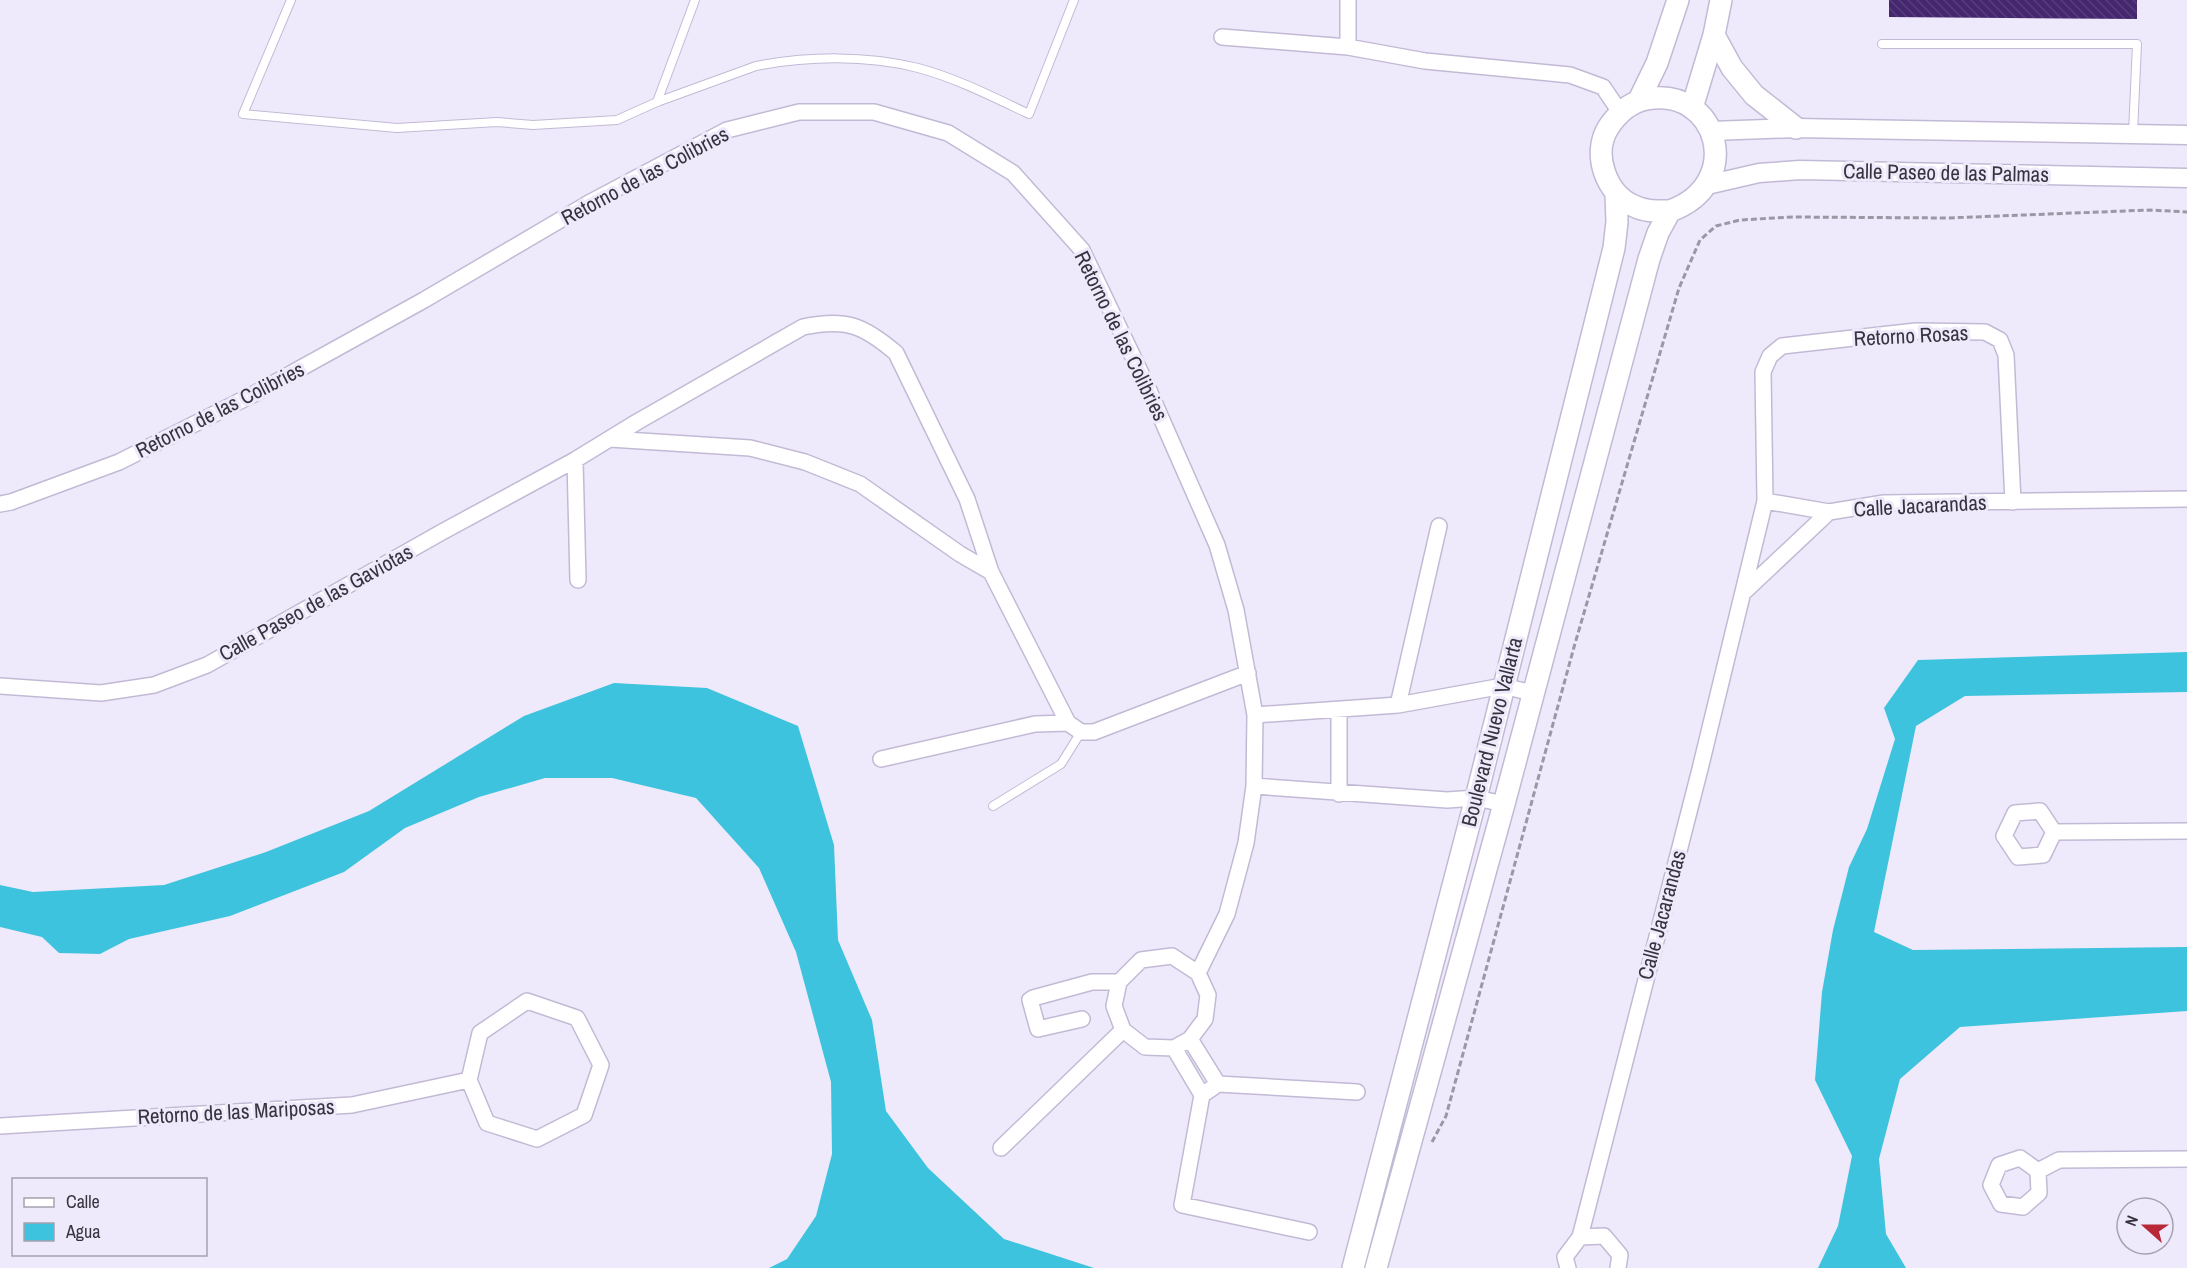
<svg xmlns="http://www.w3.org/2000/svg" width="2187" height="1268" font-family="'Archivo Narrow',sans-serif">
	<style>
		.water { fill: #3ec3de }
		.building { fill: url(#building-back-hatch) }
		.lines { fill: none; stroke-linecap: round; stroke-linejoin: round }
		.service-casing { stroke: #c2bad5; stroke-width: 10 }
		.minor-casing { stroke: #c2bad5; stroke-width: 18 }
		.tertiary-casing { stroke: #c2bad5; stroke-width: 21 }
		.secondary-casing { stroke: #c2bad5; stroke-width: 24 }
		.path { stroke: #9b97a5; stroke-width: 3; stroke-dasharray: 6 3; stroke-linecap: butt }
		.service { stroke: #fff; stroke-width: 8 }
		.minor { stroke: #fff; stroke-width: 15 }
		.tertiary { stroke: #fff; stroke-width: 18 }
		.secondary { stroke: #fff; stroke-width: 21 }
		.labels { text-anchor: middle; stroke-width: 6; stroke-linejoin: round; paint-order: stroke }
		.street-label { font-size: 21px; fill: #38343f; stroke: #efeafb }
	</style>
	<defs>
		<pattern id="building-back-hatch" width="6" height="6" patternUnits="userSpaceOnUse" patternTransform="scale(1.5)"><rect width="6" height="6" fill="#44276e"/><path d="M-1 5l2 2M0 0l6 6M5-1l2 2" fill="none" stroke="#573e7b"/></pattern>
	</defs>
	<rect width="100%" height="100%" fill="#efeafb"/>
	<path class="water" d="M2187,652V692L1965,696L1916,726L1874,932L1913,950L2187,947V1011L1960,1027L1900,1079L1879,1159L1886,1234L1906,1268H1818L1838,1226L1852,1156L1815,1080L1822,992L1833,930L1849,867L1867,829L1895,739L1884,708L1918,660Z
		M614,683L707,688L798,726L834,845L838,940L872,1020L886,1111L928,1168L1004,1239L1094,1268H769L787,1259L816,1216L832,1154L831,1082L796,952L759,868L696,798L612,778H545L479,797L405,828L344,872L230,916L129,939L100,954L59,953L42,937L0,927V885L33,892L164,885L266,852L369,811L524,716Z"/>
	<path class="building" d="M1889,0H2137V19L1889,17Z"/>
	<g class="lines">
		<g class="service-casing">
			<path id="service" d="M291,0L243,114L397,128L497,122L533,125L617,120L657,102L756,66C808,56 867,55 918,68C956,78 993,97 1029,114L1074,0
				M1882,44H2137L2133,133
				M657,102L695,0
				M993,806L1061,764L1081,732"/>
		</g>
		<g class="minor-casing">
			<path id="minor" d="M1222,37L1348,47L1425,61L1570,75L1603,87L1620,112
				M1348,47V0
				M610,439L750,448L805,462L860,484L960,554L991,572
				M575,460L578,580
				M1765,501L1829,512L1884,503L2187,499
				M0,504L11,502L119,462L254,394L424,300L589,203L727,130L799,112H874L948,133L1013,173L1082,250L1147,386L1217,545L1236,610L1255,715L1254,786L1246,843L1227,914L1198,973L1208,995L1205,1019L1190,1039L1174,1048L1145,1047L1123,1030L1114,1006L1119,982L1141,960L1172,956L1198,973
				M1743,593L1829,512
				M0,686L101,693L154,685L207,665L442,532L575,460L637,422L803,327C846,318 863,325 896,353L967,499L991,572L1068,723L1081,732H1094L1248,673
				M1398,705L1439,526
				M1255,715L1398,705L1503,686L1532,693
				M881,759L1035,724L1068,723
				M1254,786L1447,800L1476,798L1504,804
				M1339,794V710
				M2040,811L2054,832L2043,855L2018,857L2004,836L2015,813Z
				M2054,832L2187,831
				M527,1001L577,1018L601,1065L584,1115L537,1139L487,1123L469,1080L480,1033Z
				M1082,1019L1038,1029L1030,1000L1033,998L1092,982H1119
				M1190,1039L1218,1084
				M1174,1048L1202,1095L1182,1205L1309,1232
				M1202,1095L1218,1084L1357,1092
				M0,1126L352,1105L469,1080
				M1001,1148L1123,1030
				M2020,1158L2038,1171L2039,1193L2023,1207L2001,1204L1991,1185L1999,1165Z
				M2038,1171L2059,1160L2187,1159
				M1580,1237L1604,1236L1620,1255L1618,1268
				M1568,1268L1565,1257L1580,1237L1700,769L1765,501L1763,372L1770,356L1782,346L1916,331L1985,332L2000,340L2006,355L2013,502"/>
		</g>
		<g class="tertiary-casing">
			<path id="tertiary" d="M1711,131L1796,128L2187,135
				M1707,185L1759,173L1800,170L2187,178"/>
		</g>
		<g class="secondary-casing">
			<path id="secondary" d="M1714,35L1732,68L1754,95L1796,128
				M1639,100L1657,63L1678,0
				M1692,108L1714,35L1721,0
				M1353,1268L1476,798L1614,248L1617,222L1616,194
				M1376,1268L1504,804L1649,259L1658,233L1670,211C1746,184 1718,86 1647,99C1630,102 1617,114 1608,128C1592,154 1606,194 1634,206C1646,212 1657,211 1670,211"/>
		</g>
		<path class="path" d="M1432,1142L1446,1116L1574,647L1679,288L1700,240L1716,226L1740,220L1793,217L1948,218L2150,210L2187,212"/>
		<use href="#service" class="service"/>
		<use href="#minor" class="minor"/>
		<use href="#tertiary" class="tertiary"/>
		<use href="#secondary" class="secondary"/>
	</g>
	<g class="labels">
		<g class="street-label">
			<text transform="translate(1946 173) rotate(1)" y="7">Calle Paseo de las Palmas</text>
			<text transform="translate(645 176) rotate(-28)" y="7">Retorno de las Colibries</text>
			<text transform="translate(1121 336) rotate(64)" y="7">Retorno de las Colibries</text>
			<text transform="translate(1911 336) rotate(-3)" y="7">Retorno Rosas</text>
			<text transform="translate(220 410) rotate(-27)" y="7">Retorno de las Colibries</text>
			<text transform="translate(1920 506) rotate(-3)" y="7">Calle Jacarandas</text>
			<text transform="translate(316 603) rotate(-29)" y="7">Calle Paseo de las Gaviotas</text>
			<text transform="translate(1492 732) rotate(-76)" y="7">Boulevard Nuevo Vallarta</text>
			<text transform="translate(1662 915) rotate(-75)" y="7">Calle Jacarandas</text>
			<text transform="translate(236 1112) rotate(-3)" y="7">Retorno de las Mariposas</text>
		</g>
	</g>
	<rect x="12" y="1178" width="195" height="78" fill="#efeafb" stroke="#a6a1b0" stroke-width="1.5"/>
	<rect x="24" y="1198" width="30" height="9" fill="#ffffff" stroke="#a6a1b0" stroke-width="1.5"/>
	<text x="66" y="1208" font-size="18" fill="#38343f">Calle</text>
	<rect x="24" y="1223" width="30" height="18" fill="#3ec3de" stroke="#a6a1b0" stroke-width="1.5"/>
	<text x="66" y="1238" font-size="18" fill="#38343f">Agua</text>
	<g transform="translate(2145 1226) rotate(291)"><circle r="28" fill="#efeafb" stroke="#a6a1b0" stroke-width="1.5"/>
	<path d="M0-4.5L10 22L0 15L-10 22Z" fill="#b92839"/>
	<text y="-9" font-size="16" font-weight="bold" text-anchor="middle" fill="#38343f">N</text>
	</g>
</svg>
